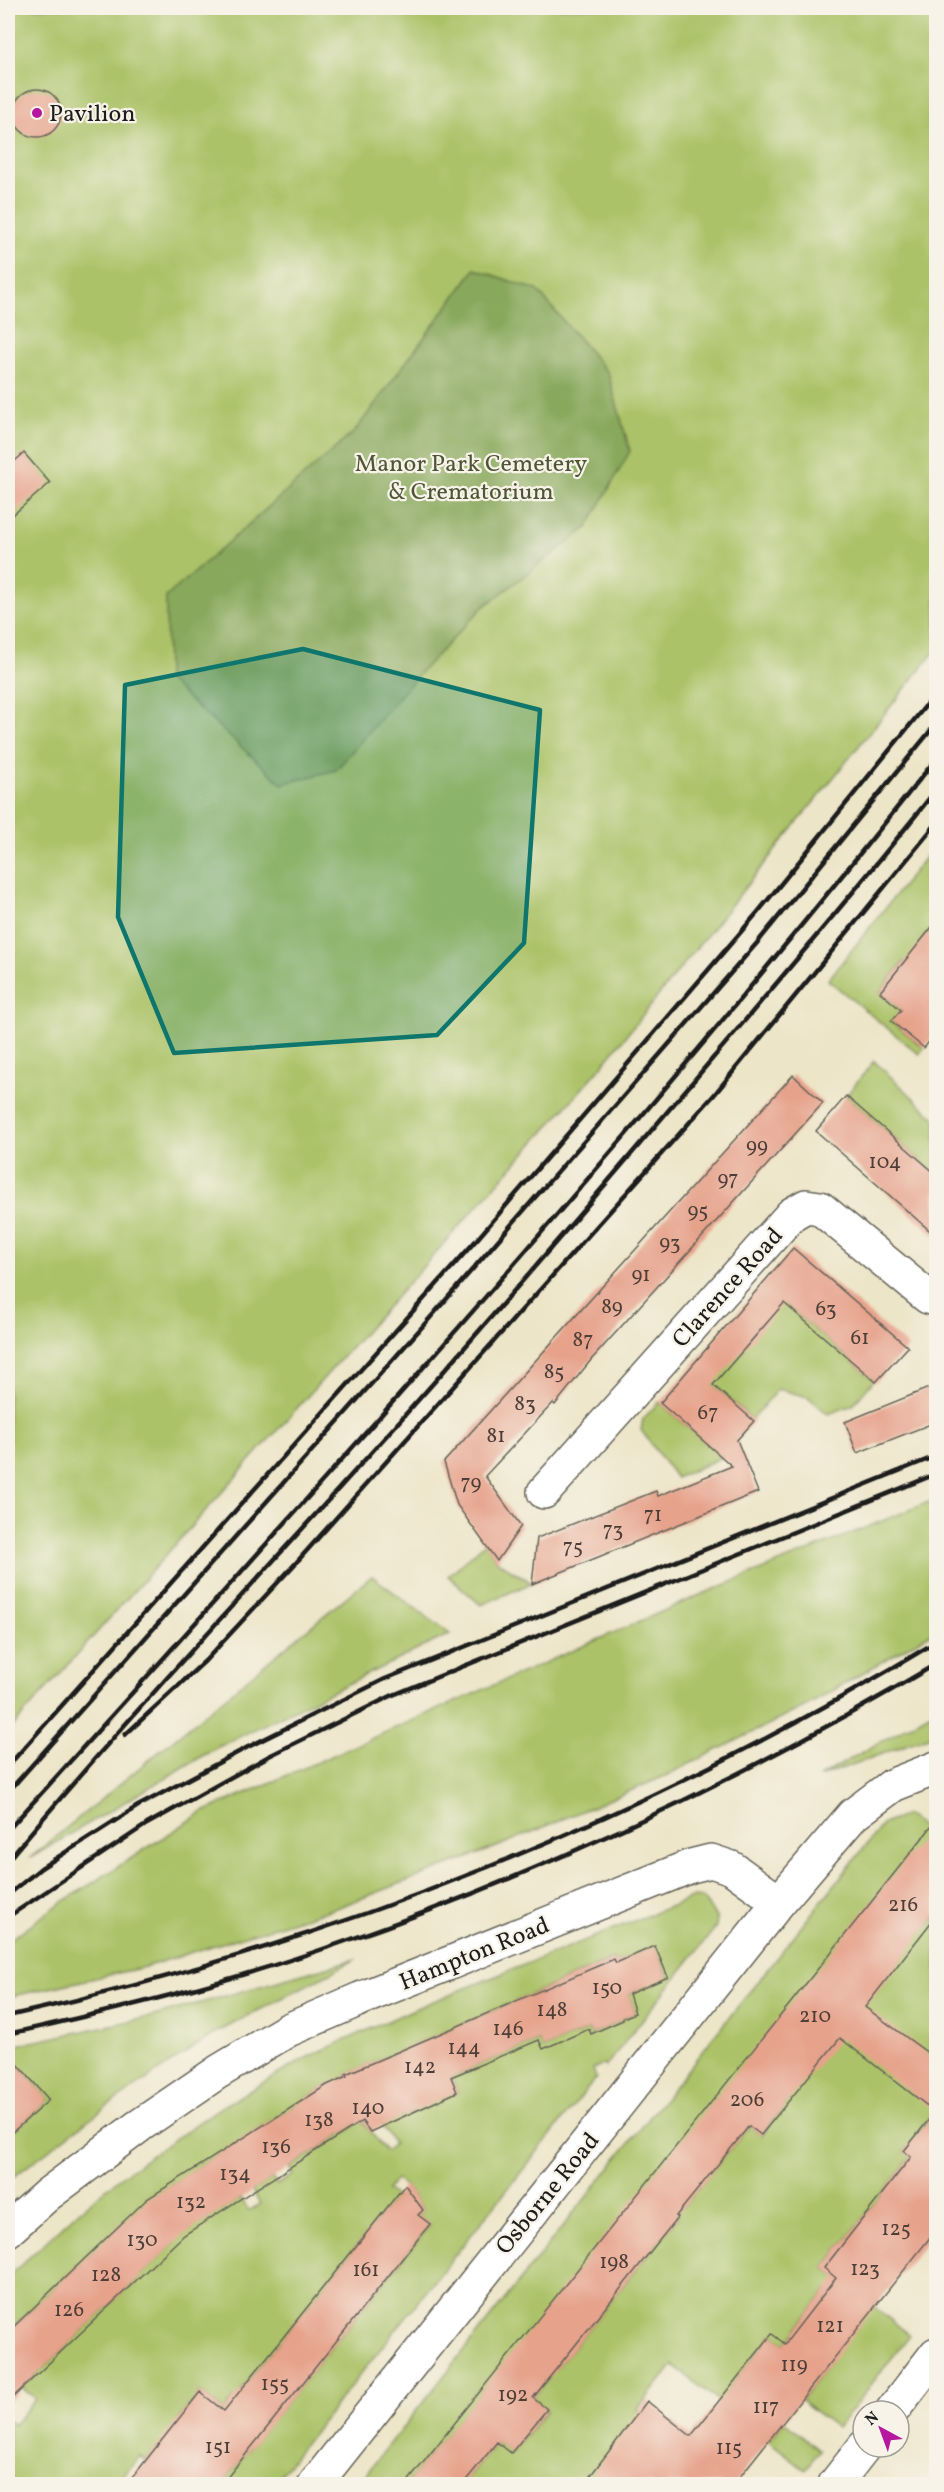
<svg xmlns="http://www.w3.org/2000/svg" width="944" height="2492" font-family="Vollkorn,serif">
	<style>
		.green { fill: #abc267; stroke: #646f42; stroke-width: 1.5; fill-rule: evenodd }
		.forest { fill: #88a85c; stroke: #52623c; stroke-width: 1.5 }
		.building { fill: #e6a28b }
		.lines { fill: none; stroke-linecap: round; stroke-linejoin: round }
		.minor-casing { stroke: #656258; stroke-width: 36 }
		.minor { stroke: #fff; stroke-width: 33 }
		.rail { stroke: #1c1c1c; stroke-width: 4.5 }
		.marked { fill: #0f766e; fill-opacity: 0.2; stroke: #0f766e; stroke-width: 4.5; stroke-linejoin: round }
		.poi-dot { fill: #b5179e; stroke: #f7f3e8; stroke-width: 2 }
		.labels { text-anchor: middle; stroke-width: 4.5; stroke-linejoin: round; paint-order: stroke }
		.number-label { font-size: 21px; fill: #4e3e38 }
		.poi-label { font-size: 24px; fill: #1c1c1c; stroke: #f7f3e8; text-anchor: start }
		.park-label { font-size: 24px; fill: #4e5636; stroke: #f7f3e8 }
		.street-label { font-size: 24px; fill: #1c1c1c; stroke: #f7f3e8 }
	</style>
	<rect width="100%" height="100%" fill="#f7f3e8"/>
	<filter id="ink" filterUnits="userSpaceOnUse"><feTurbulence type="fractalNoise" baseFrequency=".0167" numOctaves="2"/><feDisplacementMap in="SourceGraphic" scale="12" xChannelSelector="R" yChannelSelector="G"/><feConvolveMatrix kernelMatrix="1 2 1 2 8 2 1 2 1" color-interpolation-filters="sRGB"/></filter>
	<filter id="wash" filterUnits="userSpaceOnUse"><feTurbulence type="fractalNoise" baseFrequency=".008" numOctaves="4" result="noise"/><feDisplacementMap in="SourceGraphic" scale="24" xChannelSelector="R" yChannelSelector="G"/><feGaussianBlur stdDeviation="1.35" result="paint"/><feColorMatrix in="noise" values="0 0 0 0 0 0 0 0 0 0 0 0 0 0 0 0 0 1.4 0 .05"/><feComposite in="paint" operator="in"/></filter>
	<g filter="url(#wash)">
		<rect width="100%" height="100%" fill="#ede5c8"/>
		<path class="green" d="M8,8H936V650L597,1072L8,1732Z
			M936,844V910L934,913L936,916V922L923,939L936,951V967L926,979L904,961L880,992L901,1010L892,1022L924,1048L919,1054L828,980Z
			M874,1061L936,1119V1174L846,1096Z
			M763,1285L874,1380L853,1405L828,1414L808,1397L778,1389L752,1419L692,1367Z
			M659,1402L722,1457L676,1478L641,1430L643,1419Z
			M936,1499V1630L810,1704L665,1776L499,1846L339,1907L141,1968L8,1997V1941L55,1907L203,1812L700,1595Z
			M485,1543L497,1561L532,1583L481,1605L448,1576Z
			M372,1576L450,1634L216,1748L30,1858Z
			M936,1710V1734L819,1777Z
			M907,1815L928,1832L923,1932L936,1916V2116L933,2113L920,2129L928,2135L910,2144L904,2151L911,2157L824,2268L910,2335L837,2428L801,2400L832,2360L827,2290L785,2344L772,2334L729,2389L732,2412L673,2365L637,2410L731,2484H725L697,2463L675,2474L667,2484H654L646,2479L642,2484H463L497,2442L512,2453L547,2410L533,2398L548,2379L514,2351L406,2484H358L883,1824ZM771,2029L786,2104L762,2135L749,2126L682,2208ZM643,2189L678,2217L555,2370Z
			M694,1897L702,1898L717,1918L716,1927L605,2067L603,2064L593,2069L596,2078L273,2484H222L268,2425L234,2398L224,2411L200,2392L177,2421L201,2440L181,2465L157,2447L145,2461L140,2456L117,2484H8V2420L14,2425L35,2399L8,2376V2358L30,2381L178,2240L143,2204L8,2332V2277L79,2211L123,2175L221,2107L308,2057L421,2006ZM655,1947L668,1976L629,1994L635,2013L623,2018V2020L591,2034L589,2029L543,2049L539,2040L451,2077L457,2092L439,2100L432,2085L407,2096L414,2112L400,2118L392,2102L373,2111L394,2144L386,2151L358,2117L342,2079L347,2076V2074L613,1959L616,1963ZM329,2084L355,2126L289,2168L293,2175L277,2185L272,2178L252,2191L260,2204L249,2211L241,2198L182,2235L156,2194ZM396,2179L407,2188L423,2210L418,2215L430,2225L275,2417L241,2390L396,2197L387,2190Z
			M356,1959L214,2034L104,2108L8,2181V2136L49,2100L18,2065L8,2073V2047L154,2016Z
			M784,2421L820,2450L805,2469L769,2441Z"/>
		<path class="forest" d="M475,269L537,290L608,373L630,451L587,528L482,608L418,675L336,770L282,784L167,680L166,597L355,431Z"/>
		<g id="blocks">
			<path class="building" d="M13 113a24 24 0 1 1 48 0a24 24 0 1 1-48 0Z
				M24,453L50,483L8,519V467Z
				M936,922V1033L924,1048L891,1021L901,1010L880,992Z
				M793,1075L823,1103L591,1360L555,1405L553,1403L485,1476L521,1526L497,1561L457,1505L444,1462Z
				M846,1096L936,1174V1236L816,1131Z
				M793,1248L908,1347L876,1382L784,1303L713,1385L754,1421L737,1440L758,1492L532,1584L537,1538L656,1491L658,1496L732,1466L660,1403Z
				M936,1385V1422L857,1453L845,1422Z
				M936,1821V1916L865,2007L936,2059V2230L734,2484H584L647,2401L691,2436L772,2334L785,2344L836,2278L824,2268L911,2157L904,2151L935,2112L840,2038L761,2135L749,2126L676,2216L678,2217L533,2398L547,2409L511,2453L497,2442L463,2484H406Z
				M655,1946L668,1977L629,1994L635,2013L623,2018V2020L591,2034L589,2029L543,2049L539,2040L451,2077L457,2092L370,2132L362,2121L184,2235L8,2402V2332L147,2199L327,2085L347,2076L346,2074L614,1959L616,1963Z
				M8,2053L49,2100L8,2136Z
				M405,2185L423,2210L418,2215L430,2224L222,2484H127L200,2392L224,2411Z"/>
		</g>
	</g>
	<g filter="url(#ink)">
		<use href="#blocks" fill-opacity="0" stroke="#656258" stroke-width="1.5"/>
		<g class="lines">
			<g class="minor-casing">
				<path id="minor" d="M544,1492L792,1214L806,1206L820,1208L928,1297L936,1299
					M8,2230L47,2195L139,2126L218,2072L288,2030L360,1999L691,1866L711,1861L732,1868L779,1902
					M892,2411L936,2354
					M315,2484L779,1902L853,1815L893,1785L936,1768
					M835,2484L864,2447"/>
			</g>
			<use href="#minor" class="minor"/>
			<path class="rail" d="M125,1735L205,1661L294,1565L714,1095L936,824
				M8,1766L479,1237L758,912L936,693
				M8,1792L430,1318L757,943L936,724
				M8,1830C325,1481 642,1129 936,759
				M8,1860C140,1702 283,1553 420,1398C519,1287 616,1172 713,1058C788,970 864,881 936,790
				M8,1895L41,1868L138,1806L248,1747L385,1679L936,1456
				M8,1917L147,1824L269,1756L393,1695L936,1474
				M8,2016C335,1944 650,1816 936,1642
				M8,2034C121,2009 234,1981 343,1942C550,1870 748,1776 936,1664"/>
		</g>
	</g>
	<path class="marked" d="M303,649L540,710L524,943L437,1035L174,1053L118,917L125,685Z"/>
	<circle class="poi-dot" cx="37" cy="113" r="6"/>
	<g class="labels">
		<g class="number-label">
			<text x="757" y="1152">99</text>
			<text x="885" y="1168">104</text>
			<text x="728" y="1185">97</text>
			<text x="698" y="1217">95</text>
			<text x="670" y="1249">93</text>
			<text x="641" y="1281">91</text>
			<text x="612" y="1313">89</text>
			<text x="826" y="1315">63</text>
			<text x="860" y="1344">61</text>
			<text x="583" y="1346">87</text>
			<text x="554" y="1378">85</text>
			<text x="525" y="1410">83</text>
			<text x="708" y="1419">67</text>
			<text x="496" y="1442">81</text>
			<text x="471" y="1489">79</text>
			<text x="653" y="1521">71</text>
			<text x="613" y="1536">73</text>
			<text x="573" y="1553">75</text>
			<text x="903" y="1911">216</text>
			<text x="607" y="1994">150</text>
			<text x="552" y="2016">148</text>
			<text x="815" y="2022">210</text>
			<text x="508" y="2035">146</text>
			<text x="464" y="2054">144</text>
			<text x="420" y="2073">142</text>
			<text x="747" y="2106">206</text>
			<text x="368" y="2114">140</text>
			<text x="319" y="2126">138</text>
			<text x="276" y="2153">136</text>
			<text x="235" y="2180">134</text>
			<text x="191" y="2208">132</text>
			<text x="896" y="2235">125</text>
			<text x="142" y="2246">130</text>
			<text x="614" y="2268">198</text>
			<text x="865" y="2275">123</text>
			<text x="366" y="2276">161</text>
			<text x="106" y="2281">128</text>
			<text x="69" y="2316">126</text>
			<text x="830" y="2332">121</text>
			<text x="794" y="2371">119</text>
			<text x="275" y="2390">155</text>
			<text x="513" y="2401">192</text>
			<text x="766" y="2413">117</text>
			<text x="218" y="2453">151</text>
			<text x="729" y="2454">115</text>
		</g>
		<g class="poi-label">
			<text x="49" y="121">Pavilion</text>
		</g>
		<g class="park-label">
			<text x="471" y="471">Manor Park Cemetery<tspan x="471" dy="28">&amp; Crematorium</tspan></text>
		</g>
		<g class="street-label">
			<text transform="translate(727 1287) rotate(-48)" y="8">Clarence Road</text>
			<text transform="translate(474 1953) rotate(-22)" y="8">Hampton Road</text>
			<text transform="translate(547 2193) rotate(-51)" y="8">Osborne Road</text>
		</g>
	</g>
	<rect width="944" height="2492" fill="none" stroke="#f7f3e8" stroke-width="30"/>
	<g transform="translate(881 2429) rotate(319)"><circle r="28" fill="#f7f3e8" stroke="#9f9d96" stroke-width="1.5"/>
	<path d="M0-4.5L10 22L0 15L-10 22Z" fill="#b5179e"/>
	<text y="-9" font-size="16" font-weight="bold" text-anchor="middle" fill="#1c1c1c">N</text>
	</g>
</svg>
